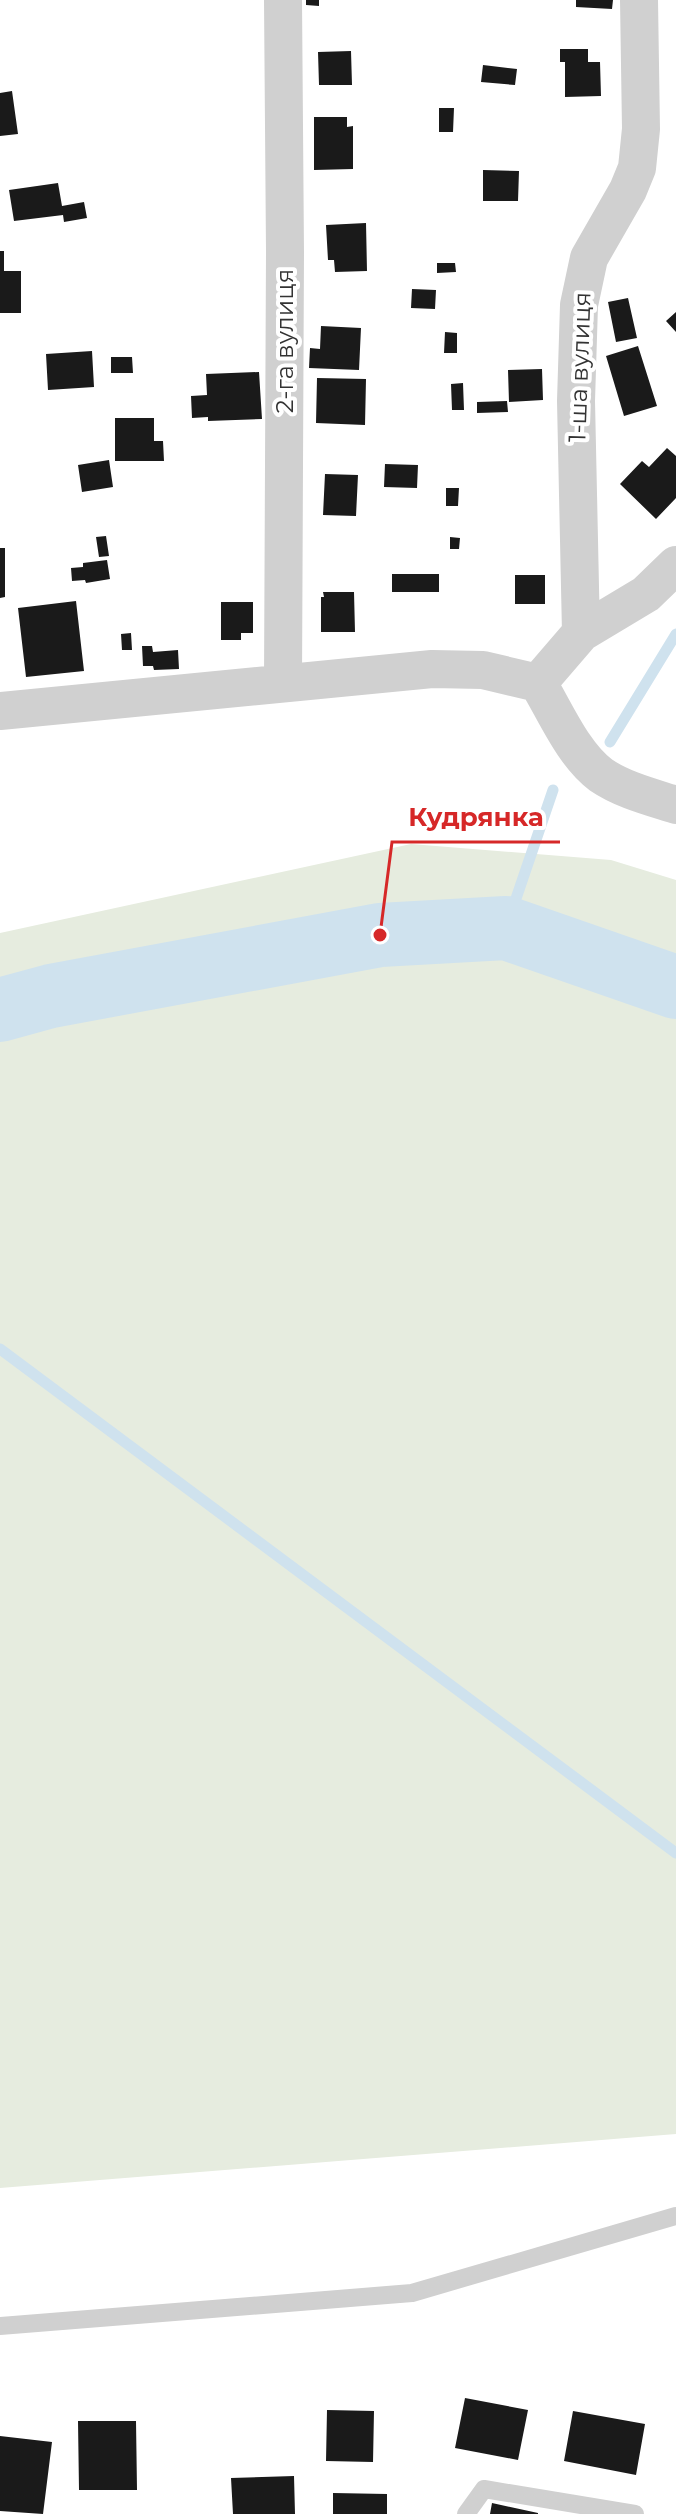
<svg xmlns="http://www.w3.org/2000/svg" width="676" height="2514" font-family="Montserrat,sans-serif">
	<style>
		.green { fill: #e6ecdf }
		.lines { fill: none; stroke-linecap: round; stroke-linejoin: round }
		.stream { stroke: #cfe2ee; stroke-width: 11 }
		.river { stroke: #cfe2ee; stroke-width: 64 }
		.building { fill: #1a1a1a }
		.service { stroke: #d0d0d0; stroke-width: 18 }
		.minor { stroke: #d0d0d0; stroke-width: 38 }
		.labels { text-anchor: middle; stroke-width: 8; stroke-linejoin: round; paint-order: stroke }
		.street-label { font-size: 24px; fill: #333; stroke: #fff }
		.leader { fill: none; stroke: #d62828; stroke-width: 3 }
		.callout-dot { fill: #d62828; stroke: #fff; stroke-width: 3 }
		.callout-label { font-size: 26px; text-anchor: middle; font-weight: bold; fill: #d62828; stroke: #fff; stroke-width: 8; stroke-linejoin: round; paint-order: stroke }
	</style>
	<rect width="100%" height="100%" fill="#fff"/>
	<path class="green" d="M411,844L611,860L676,880V2134L0,2188V933Z"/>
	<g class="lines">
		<path class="stream" d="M610,742L676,634
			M506,928L553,790
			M0,1349L676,1853"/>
		<path class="river" d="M0,1010L51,996L380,935L506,928L676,987"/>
	</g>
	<path class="building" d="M306,0H319V6L306,5Z
		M576,0H613L612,9L576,7Z
		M560,49H588V62H600L601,96L565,97V62H560Z
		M351,51L352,85H319L318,52Z
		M483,65L517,69L515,85L481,82Z
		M12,91L18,134L0,136V93Z
		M439,108H454L453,132H439Z
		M314,117H347V127L353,126V169L314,170Z
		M483,170L519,171L518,201H483Z
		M58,183L62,206L84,202L87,218L64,222L63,215L14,221L9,190Z
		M366,223L367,271L335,272L334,260H328L326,225Z
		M0,251H4V271H21V313H0Z
		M437,263H455L456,272L437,273Z
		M412,289L436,290L435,309L411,308Z
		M628,298L637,338L616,342L608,302Z
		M676,312V332L666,321Z
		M321,326L361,328L359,370L309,368L310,348L320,349Z
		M445,332L457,333V353H444Z
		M638,346L657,406L624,416L606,356Z
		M92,351L94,387L48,390L46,354Z
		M111,357H132L133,373H111Z
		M542,369L543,400L509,402L508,370Z
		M259,372L262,419L208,421V417L192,418L191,396L207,395L206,374Z
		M317,378L366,379L365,425L316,423Z
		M463,383L464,410H452L451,384Z
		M507,401L508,412L477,413V402Z
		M115,418H154V441H163L164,461H115Z
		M667,448L676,456V498L656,519L620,484L642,461L649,467Z
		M109,460L113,487L82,492L78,465Z
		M385,464L418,465L417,488L384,487Z
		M325,474L358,475L356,516L323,515Z
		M446,488H459L458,506H446Z
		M106,536L109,556L99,557L96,537Z
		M450,537L460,538L459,549H450Z
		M0,548H5V597L0,598Z
		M107,560L110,579L86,583L85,580L72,581L71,568L83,567V563Z
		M392,574H439V592H392Z
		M515,575H545V604H515Z
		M323,592H354L355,632H321V597H324Z
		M76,601L84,671L26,677L18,608Z
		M221,602H253V633H241V640H221Z
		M131,633L132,650H122L121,634Z
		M142,646H152L153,652L178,650L179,669L154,670L153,666H143Z
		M465,2398L528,2410L518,2460L455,2448Z
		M327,2410L374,2411L373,2462L326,2461Z
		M573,2411L645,2424L636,2475L564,2461Z
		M78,2421H136L137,2490H79Z
		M0,2436L52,2442L43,2514L0,2511Z
		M294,2476L295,2514H233L231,2478Z
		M333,2493L387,2494V2514H333Z
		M492,2503L538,2513V2514H490Z"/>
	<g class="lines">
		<path class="service" d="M0,2326L412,2293L676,2216
			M466,2514L484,2489L635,2514"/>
		<path class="minor" d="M283,0L285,252L283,682
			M581,633L646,594L676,565
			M538,683L581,633L576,401L579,305L589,258L628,190L637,168L641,129L639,0
			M0,711L432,669L483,670L538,683C556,713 573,754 601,775C623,790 651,797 676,805"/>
	</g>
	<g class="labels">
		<g class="street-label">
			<text transform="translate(285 341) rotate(-90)" y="8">2-га вулиця</text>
			<text transform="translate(580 367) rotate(-88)" y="8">1-ша вулиця</text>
		</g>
	</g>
	<path class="leader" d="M380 935L392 842H560"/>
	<circle class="callout-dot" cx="380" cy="935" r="8"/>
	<g class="callout-label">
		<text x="476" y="826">Кудрянка</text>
	</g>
</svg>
